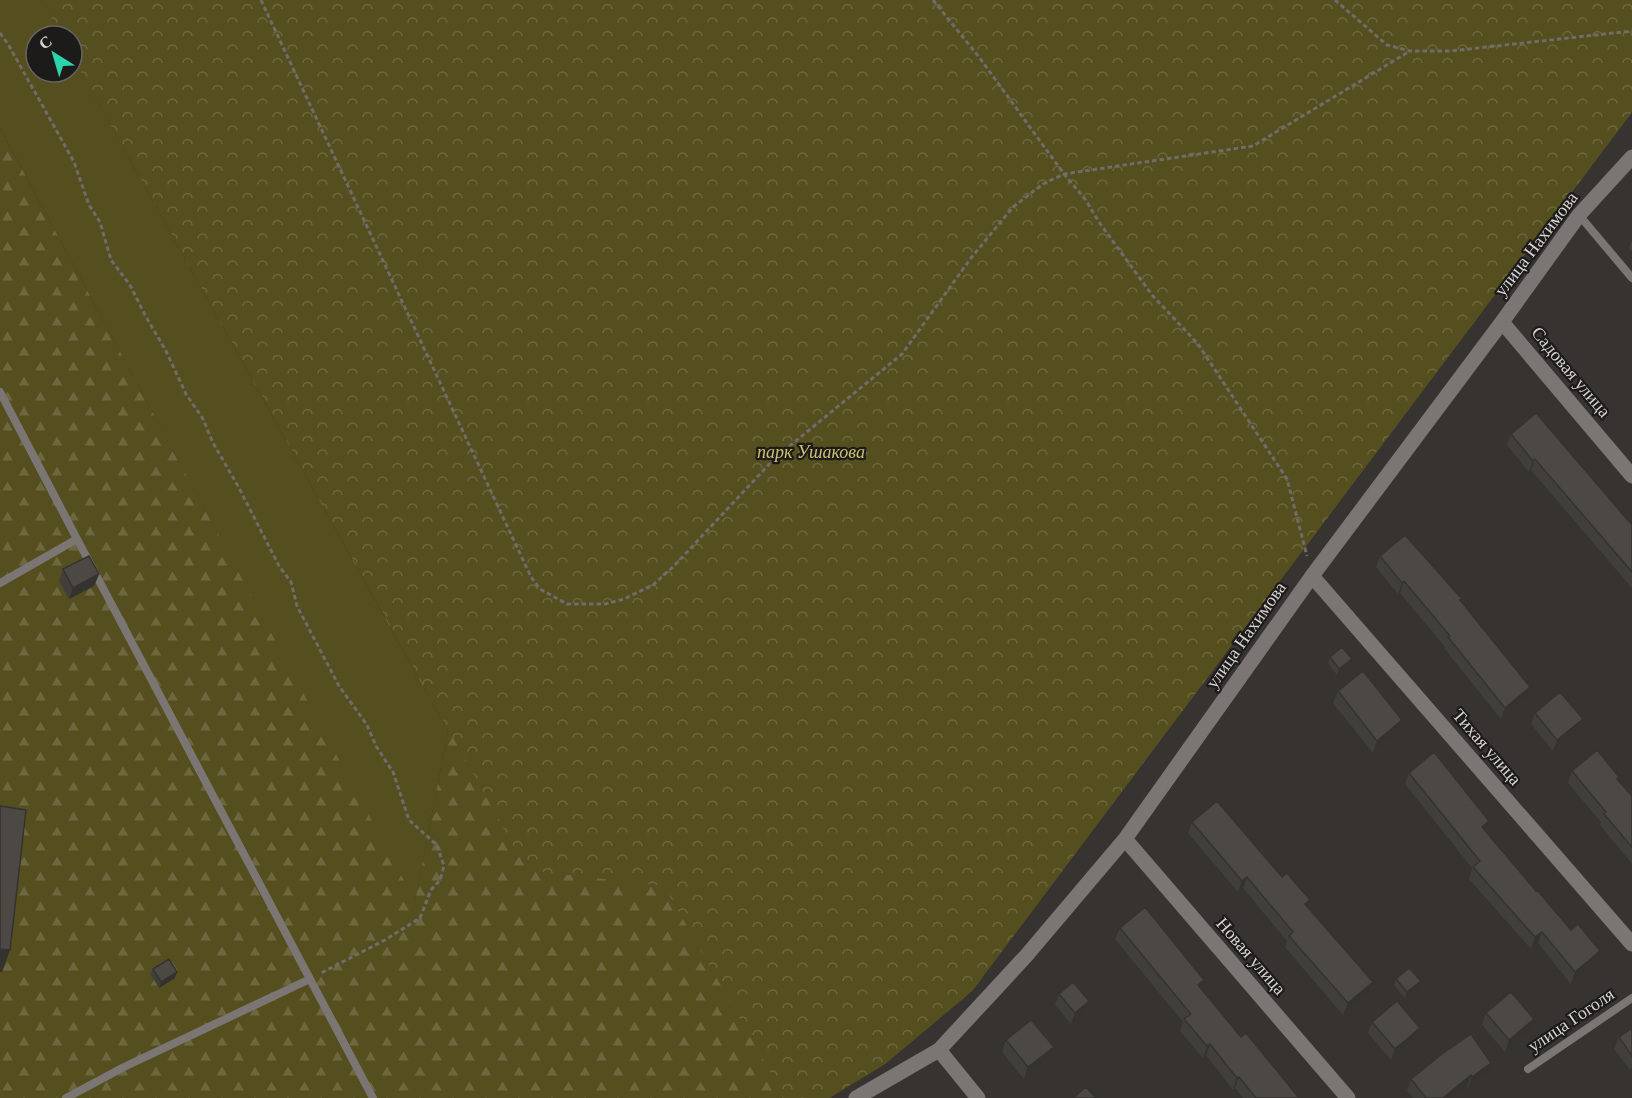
<svg xmlns="http://www.w3.org/2000/svg" width="1632" height="1098" font-family="Georgia,serif">
	<style>
		.grass { fill: #554e1f }
		.forest { fill: url(#forest-firs) }
		.park { fill: url(#park-crowns) }
		.lines { fill: none; stroke-linecap: round; stroke-linejoin: round }
		.path { stroke: #6f6c6a; stroke-width: 3; stroke-dasharray: 4.5 3; stroke-linecap: butt }
		.lane { stroke: #7b7673; stroke-width: 8 }
		.street { stroke: #7b7673; stroke-width: 15 }
		.wall { fill: #413f3b }
		.shaded-wall { fill: #353330 }
		.building { fill: #4c4945; stroke: #353330; stroke-width: 1.5 }
		.labels { text-anchor: middle; stroke-width: 4.5; stroke-linejoin: round; paint-order: stroke }
		.street-label { font-size: 18px; fill: #d6d3d2; stroke: #1d1b1a }
		.park-label { font-size: 18px; font-style: italic; fill: #cdc06e; stroke: #1d1b1a }
	</style>
	<defs>
		<pattern id="forest-firs" width="22" height="20" patternUnits="userSpaceOnUse" patternTransform="scale(1.5)"><rect width="22" height="20" fill="#554e1f"/><path d="M5 1l3.5 6h-7zM16 11l3.5 6h-7z" fill="#6d673f"/></pattern>
		<pattern id="park-crowns" width="20" height="18" patternUnits="userSpaceOnUse" patternTransform="scale(1.5)"><rect width="20" height="18" fill="#554e1f"/><path d="M2 6a3 3 0 1 1 6 0M12 15a3 3 0 1 1 6 0" fill="none" stroke="#6d673f"/></pattern>
	</defs>
	<rect width="100%" height="100%" fill="#373331"/>
	<path class="grass" d="M0,0H41L61,36H36V72H72V56L448,731L415,902L0,128Z"/>
	<path class="forest" d="M41,0H1632V112L972,991L885,1064L829,1098H0V128L415,901L448,731L72,56V36H61Z"/>
	<path class="park" d="M41,0H1632V112L972,991L885,1064L829,1098H785L664,886L527,870L72,56V36H61Z"/>
	<g class="lines">
		<path class="path" d="M261,0L531,577L540,589L567,604H605L624,599L653,585L673,567L775,458L902,354L971,258L1013,207L1043,184L1064,174L1253,146L1410,51
			M933,0L979,57L1064,174L1085,199L1099,222L1152,295L1198,344L1287,479L1307,556
			M1335,0L1387,45L1410,51H1451L1632,31
			M0,33L8,44L74,162L89,205L100,222L111,260L130,285L145,315L166,351L186,394L203,419L213,443L238,486L279,566L291,582L297,606L339,686L367,725L376,746L393,772L409,820L437,845L444,866L440,880L431,890L420,918L385,940L321,973"/>
		<path class="lane" d="M1579,215L1632,278
			M0,392L77,539
			M0,583L77,539L373,1098
			M1528,1069L1632,998
			M66,1098L124,1067L310,979"/>
		<path class="street" d="M1502,322L1632,476
			M1312,576L1632,944
			M1125,839L1348,1098
			M939,1050L978,1098
			M856,1098L939,1050L1026,956L1125,839L1312,576L1502,322L1579,215L1632,157"/>
	</g>
	<path class="wall" d="M1632,240V251L1629,248Z
		M1511,434L1632,525V588L1531,470L1529,472L1507,445Z
		M1380,556L1461,601L1526,698L1501,719L1444,648L1445,647L1400,593L1398,594L1376,567Z
		M63,569L99,574L94,586L69,599L59,581Z
		M1330,657L1350,664L1337,675L1328,663Z
		M1338,691L1398,732L1373,753L1333,703Z
		M1535,713L1583,719L1578,730L1553,751L1531,724Z
		M1572,771L1618,780L1632,796V864L1600,825L1601,822L1568,783Z
		M1409,773L1489,821L1486,831L1536,891L1571,930L1600,951L1596,963L1571,984L1538,943L1531,949L1469,879L1472,868L1405,784Z
		M1192,822L1307,907L1373,982L1369,994L1343,1015L1285,947L1287,941L1243,888L1238,892L1188,833Z
		M1120,928L1201,988L1241,1037L1299,1098H1243L1235,1088L1233,1090L1206,1055L1203,1058L1180,1031L1183,1022L1115,939Z
		M153,969L175,978L159,988L150,974Z
		M1396,979L1421,981L1419,987L1405,998L1394,985Z
		M1059,994L1085,1013L1071,1024L1055,1005Z
		M1486,1013L1530,1031L1505,1052L1482,1025Z
		M1372,1022L1420,1028L1416,1039L1391,1060L1368,1033Z
		M1632,1028V1068L1630,1070L1614,1049L1619,1037Z
		M1006,1040L1054,1047L1049,1058L1024,1079L1002,1052Z
		M1487,1075L1468,1088L1467,1087L1453,1098H1413L1407,1091L1411,1079Z"/>
	<path class="shaded-wall" d="M1535,459L1531,470L1529,472L1533,461Z
		M99,574L94,586L69,599L73,588Z
		M1404,581L1400,593L1398,594L1402,583Z
		M1352,659L1350,664L1337,675L1339,669Z
		M1530,687L1526,698L1501,719L1505,708Z
		M1583,719L1578,730L1553,751L1557,740Z
		M1402,720L1398,732L1373,753L1377,741Z
		M1489,821L1485,833L1482,827Z
		M1247,877L1243,888L1238,892L1242,881Z
		M1542,932L1538,943L1531,949L1535,937Z
		M0,949L10,950L2,972H0Z
		M1600,951L1596,963L1571,984L1575,972Z
		M177,972L175,978L159,988L161,982Z
		M1204,980L1200,991L1198,985Z
		M1421,981L1419,987L1405,998L1407,992Z
		M1373,982L1369,994L1343,1015L1348,1003Z
		M1089,1001L1085,1013L1071,1024L1075,1013Z
		M1534,1019L1530,1031L1505,1052L1509,1040Z
		M1420,1028L1416,1039L1391,1060L1395,1049Z
		M1210,1044L1206,1055L1203,1058L1207,1046Z
		M1054,1047L1049,1058L1024,1079L1028,1067Z
		M1491,1063L1487,1075L1468,1088L1472,1077Z
		M1471,1075L1467,1087L1453,1098H1443Z
		M1239,1077L1235,1088L1233,1090L1237,1078Z"/>
	<path class="building" d="M1536,413L1632,525V572L1535,459L1533,461L1511,434Z
		M1405,535L1462,599L1460,600L1530,687L1505,708L1448,637L1450,636L1404,581L1402,583L1380,556Z
		M89,556L99,574L73,588L63,569Z
		M1342,647L1352,659L1339,669L1330,657Z
		M1363,671L1402,720L1377,741L1338,691Z
		M1560,692L1583,719L1557,740L1535,713Z
		M1597,750L1619,777L1617,779L1632,796V847L1604,814L1606,812L1572,771Z
		M1434,752L1489,821L1482,827L1536,891L1537,890L1571,930L1578,924L1600,951L1575,972L1542,932L1535,937L1473,867L1480,861L1409,773Z
		M1217,801L1282,877L1287,873L1310,900L1305,904L1373,982L1348,1003L1289,936L1293,932L1247,877L1242,881L1192,822Z
		M0,806L26,810L10,950L0,949Z
		M1145,907L1204,980L1198,985L1241,1037L1246,1033L1299,1098H1256L1239,1077L1237,1078L1210,1044L1207,1046L1184,1019L1191,1014L1120,928Z
		M169,959L177,972L161,982L153,969Z
		M1409,968L1421,981L1407,992L1396,979Z
		M1073,982L1089,1001L1075,1013L1059,994Z
		M1511,992L1534,1019L1509,1040L1486,1013Z
		M1397,1001L1420,1028L1395,1049L1372,1022Z
		M1031,1020L1054,1047L1028,1067L1006,1040Z
		M1632,1028V1056L1619,1037Z
		M1471,1034L1491,1063L1472,1077L1471,1075L1443,1098H1426L1411,1079L1442,1054Z
		M1086,1087L1096,1098H1073Z"/>
	<g class="labels">
		<g class="street-label">
			<text transform="translate(1536 244) rotate(-53)" y="6">улица Нахимова</text>
			<text transform="translate(1571 372) rotate(50)" y="6">Садовая улица</text>
			<text transform="translate(1246 635) rotate(-55)" y="6">улица Нахимова</text>
			<text transform="translate(1487 747) rotate(49)" y="6">Тихая улица</text>
			<text transform="translate(1251 956) rotate(49)" y="6">Новая улица</text>
			<text transform="translate(1571 1020) rotate(-34)" y="6">улица Гоголя</text>
		</g>
		<g class="park-label">
			<text x="811" y="458">парк Ушакова</text>
		</g>
	</g>
	<g transform="translate(54 54) rotate(323)"><circle r="28" fill="#1d1b1a" stroke="#676564" stroke-width="1.5"/>
	<path d="M0-4.5L10 22L0 15L-10 22Z" fill="#2ad5ac"/>
	<text y="-9" font-size="16" font-weight="bold" text-anchor="middle" fill="#d6d3d2">С</text>
	</g>
</svg>
